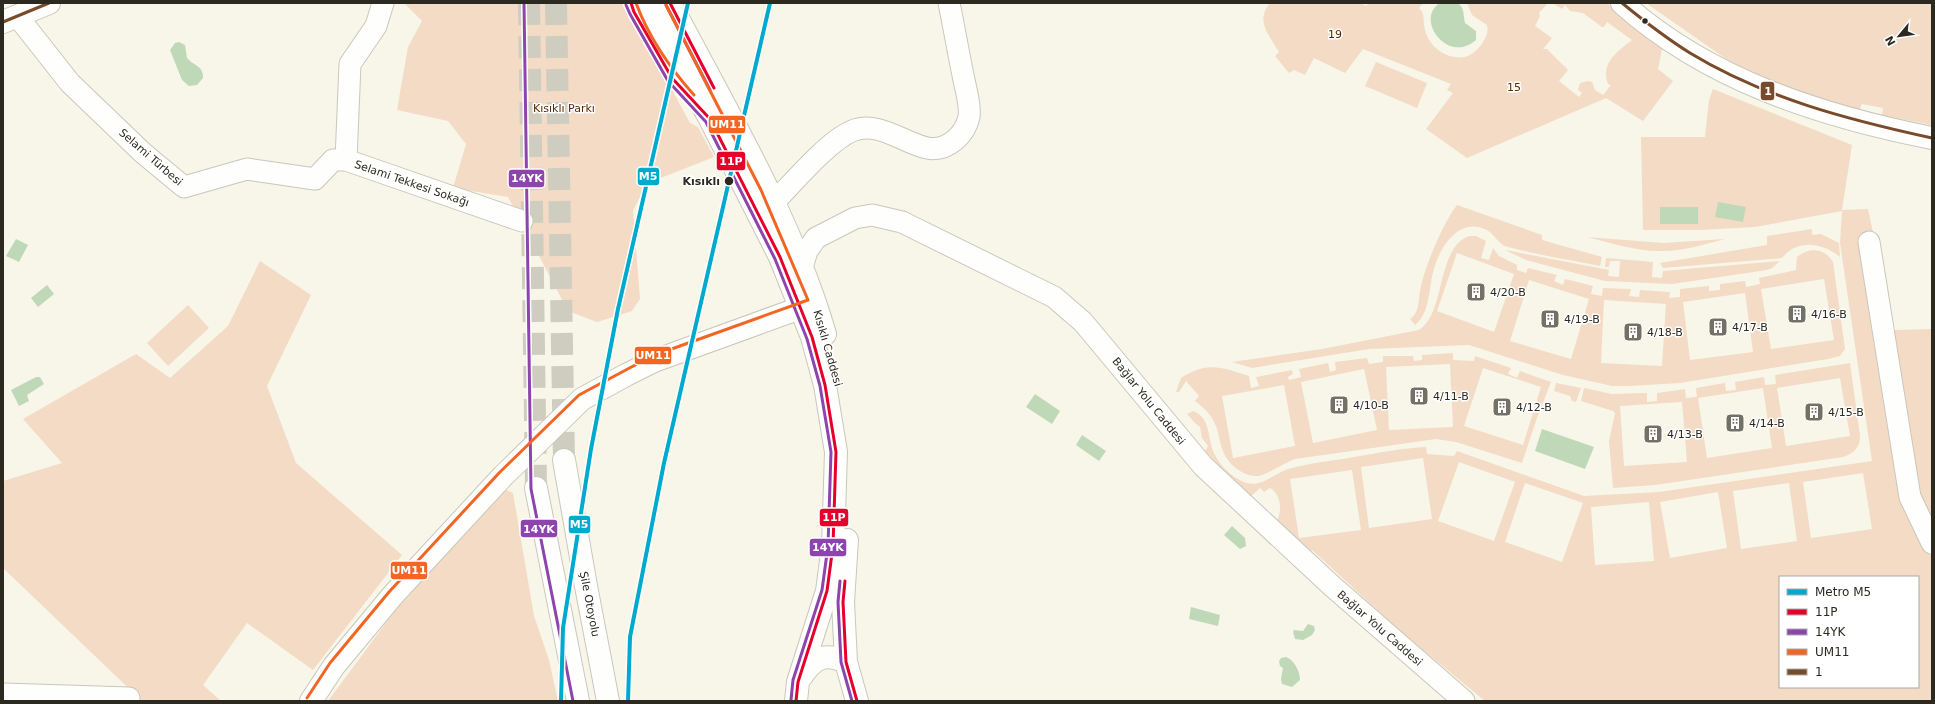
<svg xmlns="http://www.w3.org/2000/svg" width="1935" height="704" font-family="'DejaVu Sans',sans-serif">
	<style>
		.green { fill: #f3dbc5; fill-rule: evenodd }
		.water { fill: #bfd9b8 }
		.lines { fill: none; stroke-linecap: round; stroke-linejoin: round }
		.highway-tunnel { stroke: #cfcdc0; stroke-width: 22; stroke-dasharray: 22 11; stroke-linecap: butt }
		.minor-casing { stroke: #c9c7bc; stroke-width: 23 }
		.major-casing { stroke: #c9c7bc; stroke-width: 24 }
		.highway-casing { stroke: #c9c7bc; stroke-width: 24 }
		.minor { stroke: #fefefc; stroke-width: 21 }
		.major { stroke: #fefefc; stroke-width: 22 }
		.highway { stroke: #fefefc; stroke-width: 22 }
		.bus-1-casing { stroke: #fff; stroke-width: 6 }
		.bus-2-casing { stroke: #fff; stroke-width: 6 }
		.bus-3-casing { stroke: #fff; stroke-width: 6 }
		.bus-4-casing { stroke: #fff; stroke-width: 6 }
		.bus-1 { stroke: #e4002b; stroke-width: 3 }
		.bus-2 { stroke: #8e44ad; stroke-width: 3 }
		.bus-3 { stroke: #f26522; stroke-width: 3 }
		.bus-4 { stroke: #7a4b2a; stroke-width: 3 }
		.metro-1-casing { stroke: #fff; stroke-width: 7 }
		.metro-1 { stroke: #00a9ce; stroke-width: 4 }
		.bus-dot { fill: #2b2920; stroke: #fff; stroke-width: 1.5 }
		.labels { text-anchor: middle; stroke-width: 3; stroke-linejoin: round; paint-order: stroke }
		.park-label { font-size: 11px; fill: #562b04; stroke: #fff }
		.street-label { font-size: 11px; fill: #2b2920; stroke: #fff }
		.stop-label { font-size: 11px; font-weight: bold; fill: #2b2920; stroke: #fff; text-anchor: end }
		.poi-label { font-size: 11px; fill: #2b2920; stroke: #fff; text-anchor: start }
		.line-badge { stroke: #fff; stroke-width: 1.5 }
		.badge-label { font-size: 11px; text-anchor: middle; font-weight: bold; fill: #fff }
	</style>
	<rect width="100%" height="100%" fill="#f8f6e8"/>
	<path class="green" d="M404,3H627L631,14L690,123L698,127L714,157L648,183L633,210L640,299L632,311L597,322L568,311L508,197L453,188L466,144L448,121L397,110L408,47L422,21Z
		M1270,3H1360L1366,6L1369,3H1423L1419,8C1425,14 1423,18 1424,25C1426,41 1438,54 1454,57C1466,59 1473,55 1481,45C1485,39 1489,33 1487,25L1472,15L1467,3H1548L1539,13L1540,16L1535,26L1552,38L1543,49H1547L1568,70L1559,81L1579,97L1582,93L1578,90L1580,83L1588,81L1592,82L1595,90L1603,95L1611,85L1608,84C1600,63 1618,51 1632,40L1607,22L1604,27H1602L1583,13L1570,11L1565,5L1562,9L1552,3H1607L1662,49L1658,69L1673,81L1643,121L1606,98L1467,158L1426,129L1453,93L1447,90L1451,84L1363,49L1345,73L1314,58L1305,75L1294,70L1289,73L1275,56L1279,52C1269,35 1255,21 1270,3Z
		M1646,3H1932V125L1882,115L1883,108L1862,104L1859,111L1774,84L1729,61Z
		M1376,62L1427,83L1417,108L1365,86Z
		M1713,89L1852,145L1842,210L1868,209L1894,330L1932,329V701H1485L1401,632L1312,550L1309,553L1276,522C1283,512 1281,494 1270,488L1264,492L1260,488L1250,497L1205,451L1208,446L1202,438L1200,427L1195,423L1187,414L1193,411C1212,418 1207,441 1215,455C1219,464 1229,474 1238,479C1259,492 1270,475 1288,469C1309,463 1332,461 1354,457C1378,453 1402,448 1426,447L1427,454L1454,456L1457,451L1584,496L1659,492L1872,461L1840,243L1842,211L1755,227L1700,230H1643L1641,137H1705L1709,100ZM1423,458L1432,519L1369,528L1361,467ZM1459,462L1515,482L1494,541L1438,521ZM1352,470L1361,530L1299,538L1290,479ZM1863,473L1872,529L1811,538L1803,482ZM1525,483L1583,503L1562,562L1505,542ZM1789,483L1797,541L1741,549L1733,491ZM1718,492L1727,548L1670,558L1660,502ZM1649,502L1654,561L1595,565L1591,507ZM1780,577H1918V687H1780Z
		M1457,205L1542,235V240L1602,257L1600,266C1570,260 1538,255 1508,247C1499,245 1495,235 1487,230C1459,216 1440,247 1434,269C1428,288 1431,312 1415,325L1410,319C1420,312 1418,301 1420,291C1424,268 1443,223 1457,205Z
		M1812,229V235L1821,234L1839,243L1840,257C1822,242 1797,239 1782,258L1663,268L1660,263L1767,245V236Z
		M1469,236H1476L1486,241L1481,258L1489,260L1493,248L1499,256L1517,265V270L1526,273L1528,268L1557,275L1554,281L1563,285L1565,279L1593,286L1591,294L1602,296L1603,288L1631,289L1629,296L1639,297L1640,290L1670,292L1669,298L1680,297V289L1709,286V291L1720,290V284L1745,281L1746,287L1760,284L1759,278L1796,270L1797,257C1809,247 1825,248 1833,262L1845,349L1840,356L1828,359L1680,383L1628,386H1612L1563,375L1469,345L1369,349L1252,368L1232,362L1322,349L1419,330C1446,313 1436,248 1469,236ZM1457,253L1514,274L1494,332L1437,311ZM1824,279L1834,340L1771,349L1761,289ZM1529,280L1589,299L1571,359L1510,341ZM1745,293L1753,352L1690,360L1683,302ZM1604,300L1666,304L1662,366L1601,363Z
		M1587,237L1663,243L1725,239C1705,244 1684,251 1664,251C1638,252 1611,243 1587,237Z
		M1505,250L1609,270L1608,276L1619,277L1620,261H1610L1609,267H1605L1606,258L1653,262L1652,277L1662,278L1663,271L1780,261L1772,268L1767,270L1672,284L1605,281L1526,260Z
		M260,261L311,295L267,386L296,463L402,555L313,670L247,623L203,685L221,701H142L3,568V481L62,463L23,419L136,354L170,378L228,326Z
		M188,305L209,328L168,366L147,343Z
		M1453,353V360L1474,361L1475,356L1511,368L1508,374L1517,378L1520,371L1551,382L1537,418L1522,463L1456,442L1436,439L1295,459C1284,463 1265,476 1256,476C1242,476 1227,463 1223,451C1219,442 1219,432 1215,424C1211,414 1203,407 1195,401L1199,396L1186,381L1179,392H1176L1181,378C1207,361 1222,367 1249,376L1251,388L1259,386L1256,377L1292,370L1293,374L1288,377L1289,380L1301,377L1299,369L1328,363L1330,372L1336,370L1335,362L1367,358L1369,364L1383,362V356H1413L1414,361L1422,360V355ZM1450,364L1453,427L1389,430L1386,367ZM1483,368L1541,387L1523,445L1464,426ZM1364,369L1377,430L1313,443L1301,382ZM1284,385L1295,446L1233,458L1222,396Z
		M1850,363L1860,436C1860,448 1854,453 1843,457L1655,485L1613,488L1609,441L1615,413L1613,411L1581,401L1584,388L1612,394L1647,393V402L1657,401V393L1685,389L1686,398L1697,397L1696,388L1725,383L1726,391L1736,390L1735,382L1764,377L1765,385L1776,384L1775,375ZM1840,378L1850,436L1786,446L1777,388ZM1763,388L1772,448L1707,458L1698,398ZM1682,402L1687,462L1624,466L1620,406Z
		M1556,383L1581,388L1576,402L1572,401L1570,396L1554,391Z
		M504,489L513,493L534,616L549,660L558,701H328L394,612Z"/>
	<path class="water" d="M1440,3H1458C1465,9 1463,15 1465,23L1476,31V40C1448,65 1414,19 1440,3Z
		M179,42L185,45L187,58C194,66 204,66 203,78L197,85L189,86L182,80L170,50L175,43Z
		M1718,202L1746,207L1743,222L1715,217Z
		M1660,207H1698V224H1660Z
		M16,239L28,245L19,262L6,256Z
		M47,285L54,294L38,307L31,298Z
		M36,377H40L44,384L27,395L29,401L19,406L11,390Z
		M1035,394L1060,411L1052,424L1026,407Z
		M1542,429L1594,447L1585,469L1535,451Z
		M1082,435L1106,451L1099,461L1076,445Z
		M1232,526L1245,538L1246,546L1240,549L1224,535Z
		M1191,607L1220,615L1218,626L1189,619Z
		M1308,624L1314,626L1315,630L1312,635L1303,640L1295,639L1293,632L1294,630L1303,631Z
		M1286,657C1294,660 1300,671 1300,680L1292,687L1282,684L1281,679L1283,668L1280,666L1279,661L1281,658Z"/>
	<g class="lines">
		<path class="highway-tunnel" d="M529,3L536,488
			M556,3L564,460"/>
		<g class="minor-casing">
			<path id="minor" d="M383,3L376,26L350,64L346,160L522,221
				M18,17L70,83L143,153L184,187L247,169L315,179L333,160H346
				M774,202C793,183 828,141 852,131C878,120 903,143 927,148C947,152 965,135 969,117C971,104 965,87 963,75C958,51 954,27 949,3
				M1869,242L1910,497L1932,543
				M802,267L807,251L816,238L855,218L872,215L902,222L1054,297L1083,322L1203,466L1332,586L1464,701
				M3,694L129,698"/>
		</g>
		<g class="major-casing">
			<path id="major" d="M648,3L710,119L780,257L812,337L825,385L836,452L833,546L827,591L798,682L796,701
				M670,3C726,110 791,218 825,334
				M1622,3C1708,80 1821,116 1932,138
				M3,22L49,3
				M847,540L843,602L846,662L857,701
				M801,677C814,658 824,652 846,662
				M311,701L334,666L393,595L503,476L582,399L626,375L654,361L814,303"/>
		</g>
		<g class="highway-casing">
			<path id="highway" d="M564,460L586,586L608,701
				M536,488L578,701"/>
		</g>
		<use href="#minor" class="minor"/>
		<use href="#major" class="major"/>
		<use href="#highway" class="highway"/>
		<g class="bus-1-casing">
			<path id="bus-1" d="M631,3L634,12L672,78L710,119L780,257L812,337L825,385L836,452L833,546L827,591L798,682L796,701
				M670,3L714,88
				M845,581L843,602L846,662L857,701"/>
		</g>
		<g class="bus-2-casing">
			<path id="bus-2" d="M524,3L531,489L573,701
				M626,5L630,14L668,81L706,122L775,259L807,339L820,386L831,452L828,546L822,590L793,680L791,700
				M666,5L710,90
				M840,581L838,602L841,662L852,701"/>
		</g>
		<g class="bus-3-casing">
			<path id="bus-3" d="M636,3C649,38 669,67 694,95
				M307,698L330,663L389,592L499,473L579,395L652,356L808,300L761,190L666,5"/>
		</g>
		<g class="bus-4-casing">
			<path id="bus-4" d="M1622,3C1644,21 1666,38 1690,53C1764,98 1849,120 1932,138
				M3,22L49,3"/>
		</g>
		<use href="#bus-1" class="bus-1"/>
		<use href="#bus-2" class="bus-2"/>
		<use href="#bus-3" class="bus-3"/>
		<use href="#bus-4" class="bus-4"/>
		<g class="metro-1-casing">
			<path id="metro-1" d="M561,701L563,628L591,449L618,309L688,3
				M628,701L630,637L664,463L770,3"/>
		</g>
		<use href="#metro-1" class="metro-1"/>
	</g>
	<defs>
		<g id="building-square" transform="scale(1)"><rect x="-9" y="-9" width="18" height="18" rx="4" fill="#737166" stroke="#fff"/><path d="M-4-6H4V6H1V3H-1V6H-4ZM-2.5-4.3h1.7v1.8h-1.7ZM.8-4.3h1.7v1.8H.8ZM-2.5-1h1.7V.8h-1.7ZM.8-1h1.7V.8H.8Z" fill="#fff"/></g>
	</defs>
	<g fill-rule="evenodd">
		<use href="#building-square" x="1476" y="292"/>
		<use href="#building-square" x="1797" y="314"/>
		<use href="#building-square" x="1550" y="319"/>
		<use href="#building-square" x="1718" y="327"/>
		<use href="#building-square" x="1633" y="332"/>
		<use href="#building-square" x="1419" y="396"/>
		<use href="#building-square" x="1339" y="405"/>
		<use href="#building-square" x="1502" y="407"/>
		<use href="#building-square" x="1814" y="412"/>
		<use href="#building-square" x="1735" y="423"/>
		<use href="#building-square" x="1653" y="434"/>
	</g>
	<g class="bus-dot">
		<circle cx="1645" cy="21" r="3.5"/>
		<circle cx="729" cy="181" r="5"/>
	</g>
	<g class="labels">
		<g class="park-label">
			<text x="1335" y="38">19</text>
			<text x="1514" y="91">15</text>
			<text x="564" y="112">Kısıklı Parkı</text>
		</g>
		<g class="street-label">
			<text transform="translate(151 157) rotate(41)" y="4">Selami Türbesi</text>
			<text transform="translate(412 183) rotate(19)" y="4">Selami Tekkesi Sokağı</text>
			<text transform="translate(828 348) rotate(74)" y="4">Kısıklı Caddesi</text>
			<text transform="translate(1149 401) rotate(51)" y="4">Bağlar Yolu Caddesi</text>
			<text transform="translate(590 604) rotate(79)" y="4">Şile Otoyolu</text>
			<text transform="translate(1380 628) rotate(41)" y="4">Bağlar Yolu Caddesi</text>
		</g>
		<g class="stop-label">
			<text x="720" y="185">Kısıklı</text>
		</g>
		<g class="poi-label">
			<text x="1490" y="296">4/20-B</text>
			<text x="1811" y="318">4/16-B</text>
			<text x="1564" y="323">4/19-B</text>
			<text x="1732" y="331">4/17-B</text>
			<text x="1647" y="336">4/18-B</text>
			<text x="1433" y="400">4/11-B</text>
			<text x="1353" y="409">4/10-B</text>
			<text x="1516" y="411">4/12-B</text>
			<text x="1828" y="416">4/15-B</text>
			<text x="1749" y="427">4/14-B</text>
			<text x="1667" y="438">4/13-B</text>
		</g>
	</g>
	<g class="line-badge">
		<rect x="1760" y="81" width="15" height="20" rx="4" fill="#7a4b2a"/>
		<rect x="708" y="115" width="38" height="19" rx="4" fill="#f26522"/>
		<rect x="716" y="151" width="30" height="20" rx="4" fill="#e4002b"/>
		<rect x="637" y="167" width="23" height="19" rx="4" fill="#00a9ce"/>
		<rect x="508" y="169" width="37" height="19" rx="4" fill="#8e44ad"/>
		<rect x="634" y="346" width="38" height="19" rx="4" fill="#f26522"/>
		<rect x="819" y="508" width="30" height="19" rx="4" fill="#e4002b"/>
		<rect x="568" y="515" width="23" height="19" rx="4" fill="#00a9ce"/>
		<rect x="520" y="519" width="38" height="19" rx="4" fill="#8e44ad"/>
		<rect x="809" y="538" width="38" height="19" rx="4" fill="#8e44ad"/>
		<rect x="390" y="561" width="38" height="19" rx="4" fill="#f26522"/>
	</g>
	<g class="badge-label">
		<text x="1768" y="95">1</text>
		<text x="727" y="128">UM11</text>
		<text x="731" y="165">11P</text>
		<text x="648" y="180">M5</text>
		<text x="527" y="182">14YK</text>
		<text x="653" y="359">UM11</text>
		<text x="834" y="521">11P</text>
		<text x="579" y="528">M5</text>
		<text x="539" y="533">14YK</text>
		<text x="828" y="551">14YK</text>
		<text x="409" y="574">UM11</text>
	</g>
	<rect width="1935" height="704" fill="none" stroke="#2b2920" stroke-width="8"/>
	<rect x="1779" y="576" width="140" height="112" fill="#ffffff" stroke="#aaa9a6"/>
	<rect x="1787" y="589" width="20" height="6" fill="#00a9ce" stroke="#aaa9a6"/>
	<text x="1815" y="596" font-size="12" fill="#2b2920">Metro M5</text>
	<rect x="1787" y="609" width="20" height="6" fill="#e4002b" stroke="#aaa9a6"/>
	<text x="1815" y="616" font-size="12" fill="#2b2920">11P</text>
	<rect x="1787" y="629" width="20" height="6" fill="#8e44ad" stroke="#aaa9a6"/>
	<text x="1815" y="636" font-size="12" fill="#2b2920">14YK</text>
	<rect x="1787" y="649" width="20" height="6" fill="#f26522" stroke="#aaa9a6"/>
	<text x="1815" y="656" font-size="12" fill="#2b2920">UM11</text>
	<rect x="1787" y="669" width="20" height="6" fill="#7a4b2a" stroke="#aaa9a6"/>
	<text x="1815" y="676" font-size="12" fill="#2b2920">1</text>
	<g transform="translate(1899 36) rotate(241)" stroke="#ffffff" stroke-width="3" paint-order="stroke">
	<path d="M0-3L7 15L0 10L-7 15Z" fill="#2b2920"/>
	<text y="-6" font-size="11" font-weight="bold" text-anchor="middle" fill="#2b2920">N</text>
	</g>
</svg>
